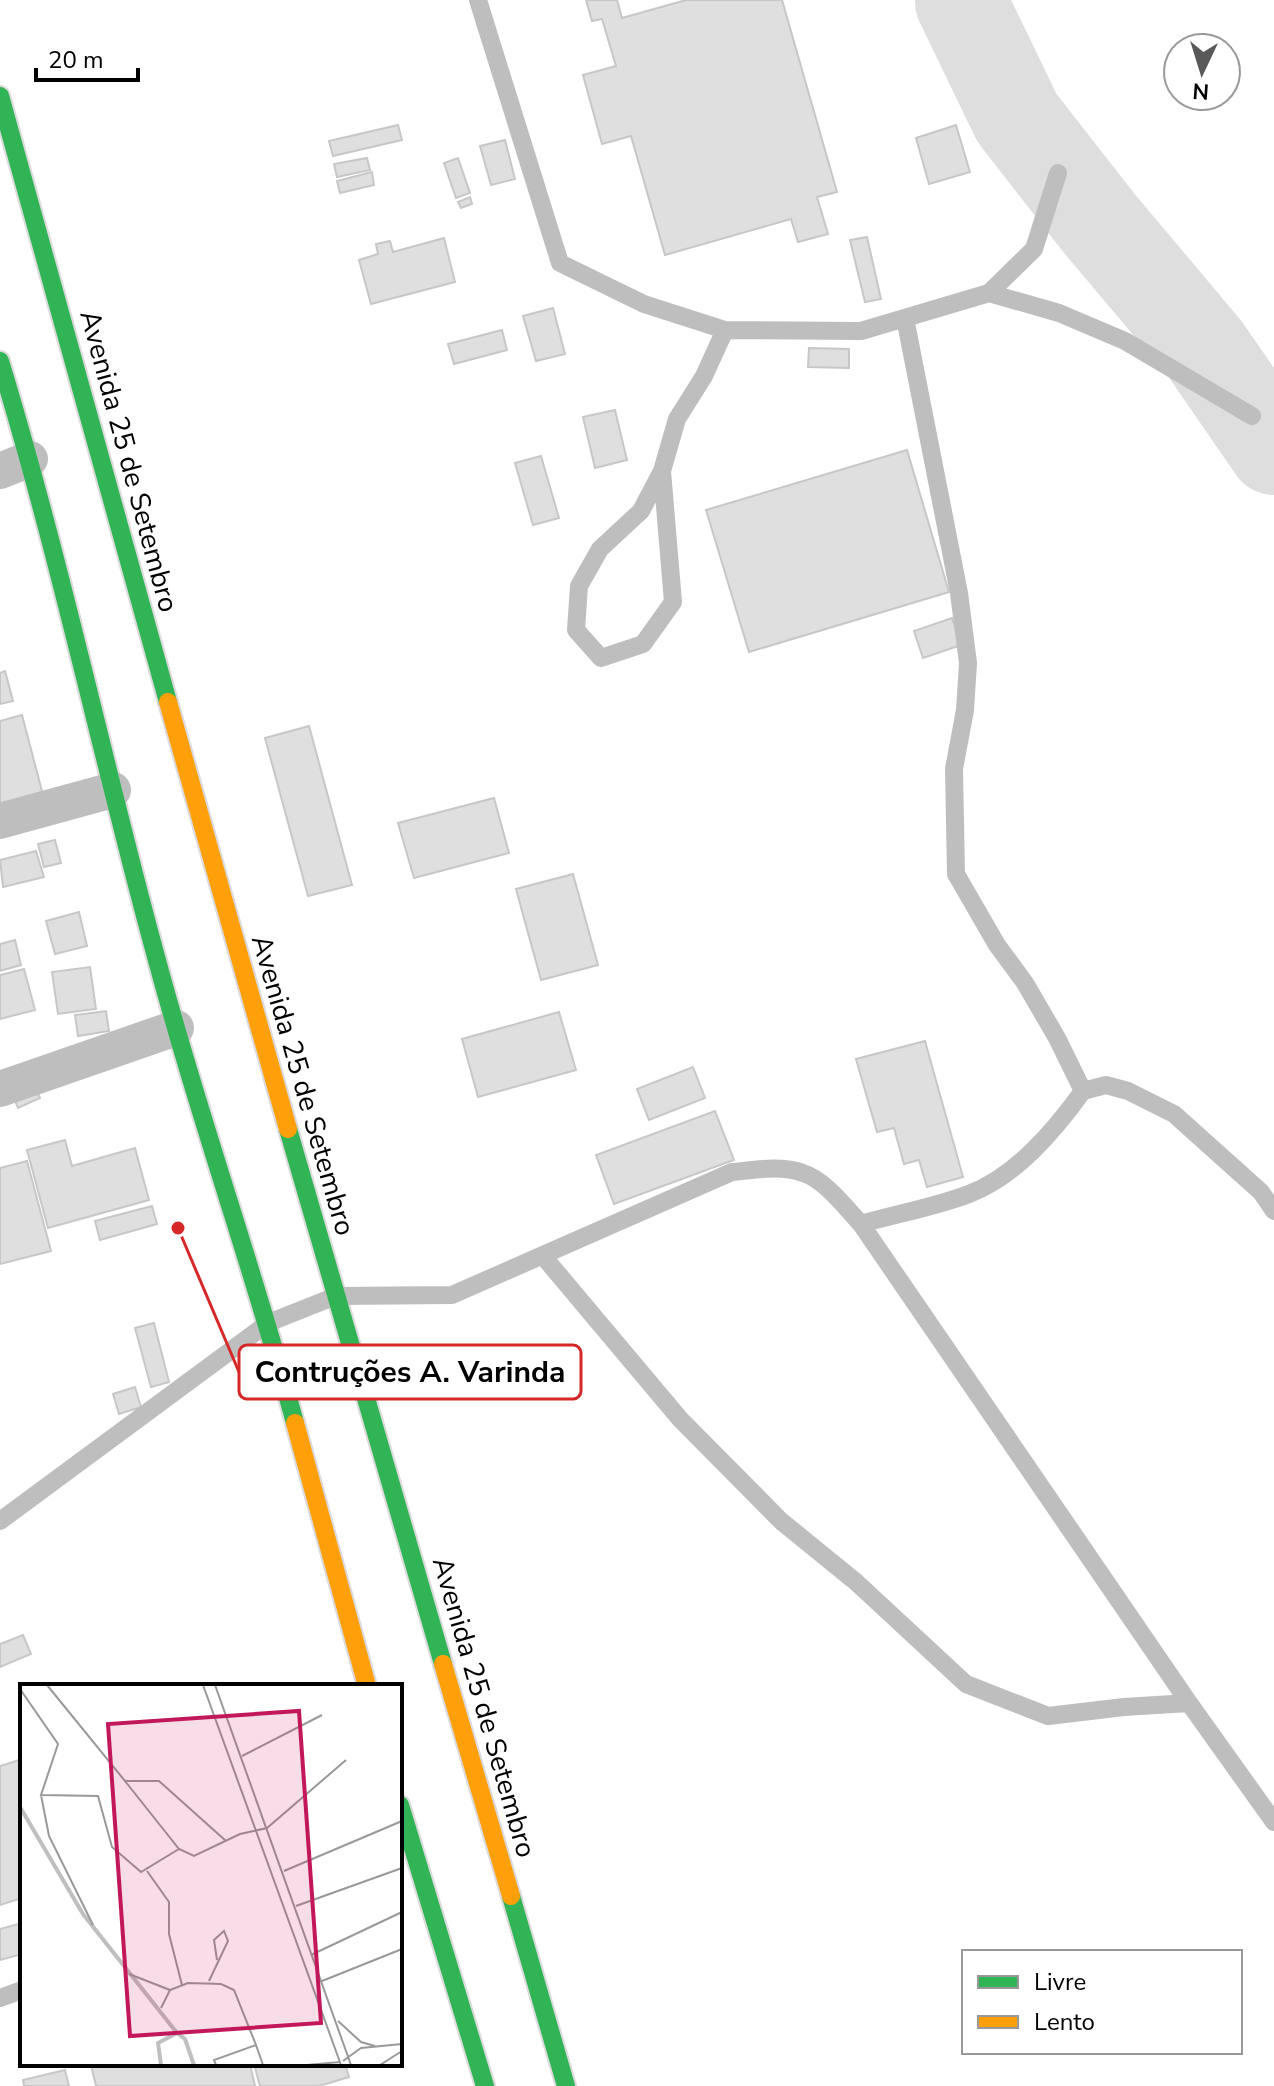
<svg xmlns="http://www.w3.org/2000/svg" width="1274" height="2086" font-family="'Nunito Sans',sans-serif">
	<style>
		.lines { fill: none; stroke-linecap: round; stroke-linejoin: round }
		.taxiway { stroke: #dedede; stroke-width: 92 }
		.building { fill: #dfdfdf; stroke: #c7c7c7; stroke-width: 2 }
		.fast-casing { stroke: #dbdbdb; stroke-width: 22 }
		.slow-casing { stroke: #dbdbdb; stroke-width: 22 }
		.lane { stroke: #bebebe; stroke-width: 18 }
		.street { stroke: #bebebe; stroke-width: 36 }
		.fast { stroke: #30b455; stroke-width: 18 }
		.slow { stroke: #ff9f0a; stroke-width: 18 }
		.labels { text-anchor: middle; stroke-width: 7; stroke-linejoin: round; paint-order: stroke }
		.street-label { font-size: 28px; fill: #000; stroke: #fff }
		.inset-river { fill: none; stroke: #bfbfbf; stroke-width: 4 }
		.inset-road { fill: none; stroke: #999; stroke-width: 2 }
		.view { fill: #c2185b; fill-opacity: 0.15; stroke: #c2185b; stroke-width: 4 }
		.inset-edge { fill: none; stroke: #000; stroke-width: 4 }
		.leader { fill: none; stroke: #d62828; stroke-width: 3 }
		.callout-dot { fill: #d62828; stroke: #fff; stroke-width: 3 }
		.callout { fill: #fff; stroke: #d62828; stroke-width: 3 }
		.callout-label { font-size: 30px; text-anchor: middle; font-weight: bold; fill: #000 }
	</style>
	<rect width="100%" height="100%" fill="#fff"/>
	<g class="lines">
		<path class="taxiway" d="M961,2L1017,118L1099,223L1205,349L1274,449"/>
	</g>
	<path class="building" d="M586,0H617L622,18L686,0H782L837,192L817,197L828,234L798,242L791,219L665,255L631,136L602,144L583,75L616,66L602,19L592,21Z
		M398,125L402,140L333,156L329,141Z
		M956,125L970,172L929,184L916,138Z
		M505,140L515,179L491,185L480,146Z
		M367,158L370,170L337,177L334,164Z
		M458,158L470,193L456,198L444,163Z
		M372,172L374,185L340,193L337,181Z
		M470,197L472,204L461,208L458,202Z
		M867,237L881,299L865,302L850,240Z
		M444,238L455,282L371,304L359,260L378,254L376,244L390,241L393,252Z
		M553,308L565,354L536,361L523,316Z
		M502,330L507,350L454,364L448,344Z
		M809,348L849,349V368L808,367Z
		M615,410L627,460L595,468L583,417Z
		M907,450L949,592L749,652L706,510Z
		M541,456L559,518L533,525L515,463Z
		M952,618L961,645L923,658L914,631Z
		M5,671L13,701L0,704V673Z
		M22,715L43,795L0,806V721Z
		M309,726L352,885L308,896L265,738Z
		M494,798L509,853L414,878L398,823Z
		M55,840L61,863L44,867L38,844Z
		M36,851L44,877L3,887L0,860Z
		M573,874L598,965L541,980L516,889Z
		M79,912L87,946L55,954L46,921Z
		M15,940L21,965L0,971V944Z
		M90,967L96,1009L58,1014L52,972Z
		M24,969L35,1010L0,1019V975Z
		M106,1011L109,1031L78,1036L75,1015Z
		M559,1012L576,1070L478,1097L462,1039Z
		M925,1041L963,1177L927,1187L919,1160L904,1164L894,1128L877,1132L856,1059Z
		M693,1067L705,1098L649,1120L637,1089Z
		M34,1084L40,1098L18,1108L12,1093Z
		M715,1111L734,1160L614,1204L596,1155Z
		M65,1140L72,1166L135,1148L149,1200L48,1228L27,1150Z
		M27,1161L51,1251L0,1264V1168Z
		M152,1206L157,1224L100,1240L95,1221Z
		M154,1323L169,1382L151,1387L135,1328Z
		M135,1387L141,1407L119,1414L113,1394Z
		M23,1635L31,1654L0,1667V1644Z
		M22,1759V1898L0,1905V1766Z
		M22,1923V1954L0,1960V1929Z
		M250,2064L255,2086H96L91,2065Z
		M254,2064H345L349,2077L319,2086H260Z
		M65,2070L69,2086H24L23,2080Z"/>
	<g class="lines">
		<g class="fast-casing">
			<path id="fast" d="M0,96L168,702
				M0,361C67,581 112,807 176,1028C214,1160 259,1290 295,1423
				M288,1129L443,1664
				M400,1805L485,2086
				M511,1896L566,2086"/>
		</g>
		<g class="slow-casing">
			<path id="slow" d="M168,702L288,1129
				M295,1423L367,1686
				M443,1664L511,1896"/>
		</g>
		<path class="lane" d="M478,0L560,263L644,304L725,330L861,331L989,293L1034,249L1058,173
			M989,293L1059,313L1125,341L1252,416
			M905,318L959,593L968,663L965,710L954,769L956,874L997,945L1025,983L1057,1038L1083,1091
			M662,471L673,602L643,644L601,658L576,630L579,586L600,549L641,511L662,471L677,419L704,376L725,330
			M861,1224C896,1214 935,1207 969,1194C1016,1176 1054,1131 1083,1091L1106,1085L1128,1091L1174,1114L1261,1192L1274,1211
			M543,1256L680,1419L781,1521L856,1582L966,1684L1048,1716L1124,1707L1189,1703L1274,1822
			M0,1521L268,1323L336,1296L452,1295L732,1172C754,1170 781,1165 803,1173C825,1180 845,1207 861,1224L1189,1703
			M0,1998L22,1990"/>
		<path class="street" d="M0,471L30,459
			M0,821L113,790
			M0,1089L176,1028"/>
		<use href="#fast" class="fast"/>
		<use href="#slow" class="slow"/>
	</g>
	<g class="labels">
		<g class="street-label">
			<text transform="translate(130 461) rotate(75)" y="10">Avenida 25 de Setembro</text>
			<text transform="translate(304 1085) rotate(74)" y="10">Avenida 25 de Setembro</text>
			<text transform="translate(485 1707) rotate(74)" y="10">Avenida 25 de Setembro</text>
		</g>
	</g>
	<g transform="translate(20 1684)">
		<rect width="382" height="382" fill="#fff"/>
		<path class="inset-river" d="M0,123L63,230L157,349M141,381L138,359L157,349L165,355L174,381"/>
		<path class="inset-road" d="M27,1L105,97H139L206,157M183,1L321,381M195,1L331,381M0,5L38,60L21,111L78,112L92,163L121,188L159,165M222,72L302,31M105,97L159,165L174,172L220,150L247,144L326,76M21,111L29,152L73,241M127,187L149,218V250L162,301M264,187L382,137M276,222L382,184M291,271L382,228M109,290L150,306M189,297L208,257L204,247L194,256L197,276M302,297L382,265M141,324L150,306L168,299L201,300L214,306L236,361M318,337L341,358L355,362M323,377L341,364L382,360M196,381L194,376L236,361L243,381M287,381L320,378M360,381L382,367"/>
		<path class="view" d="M279,27L301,339L110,352L88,40Z"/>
		<rect width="382" height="382" class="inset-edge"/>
	</g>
	<path class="leader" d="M178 1228L239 1372"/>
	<circle class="callout-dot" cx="178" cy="1228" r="8"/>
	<rect class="callout" x="239" y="1345" width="342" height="54" rx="8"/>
	<g class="callout-label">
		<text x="410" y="1382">Contruções A. Varinda</text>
	</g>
	<rect x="962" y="1950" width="280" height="104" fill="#ffffff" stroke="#999999" stroke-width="2"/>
	<rect x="978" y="1976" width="40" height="12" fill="#30b455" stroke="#999999" stroke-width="2"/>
	<text x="1034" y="1990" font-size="24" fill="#000000">Livre</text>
	<rect x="978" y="2016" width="40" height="12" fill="#ff9f0a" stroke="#999999" stroke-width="2"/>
	<text x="1034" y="2030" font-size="24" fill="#000000">Lento</text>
	<g transform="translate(1202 72) rotate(184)"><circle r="38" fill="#ffffff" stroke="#999999" stroke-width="2"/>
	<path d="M0-6L14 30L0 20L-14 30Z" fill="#595959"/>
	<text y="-12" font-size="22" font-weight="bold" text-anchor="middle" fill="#000000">N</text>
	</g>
	<path d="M36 68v12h102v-12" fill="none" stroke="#000000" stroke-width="4"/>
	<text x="48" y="68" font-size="24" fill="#000000" stroke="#ffffff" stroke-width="6" paint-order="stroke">20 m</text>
</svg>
